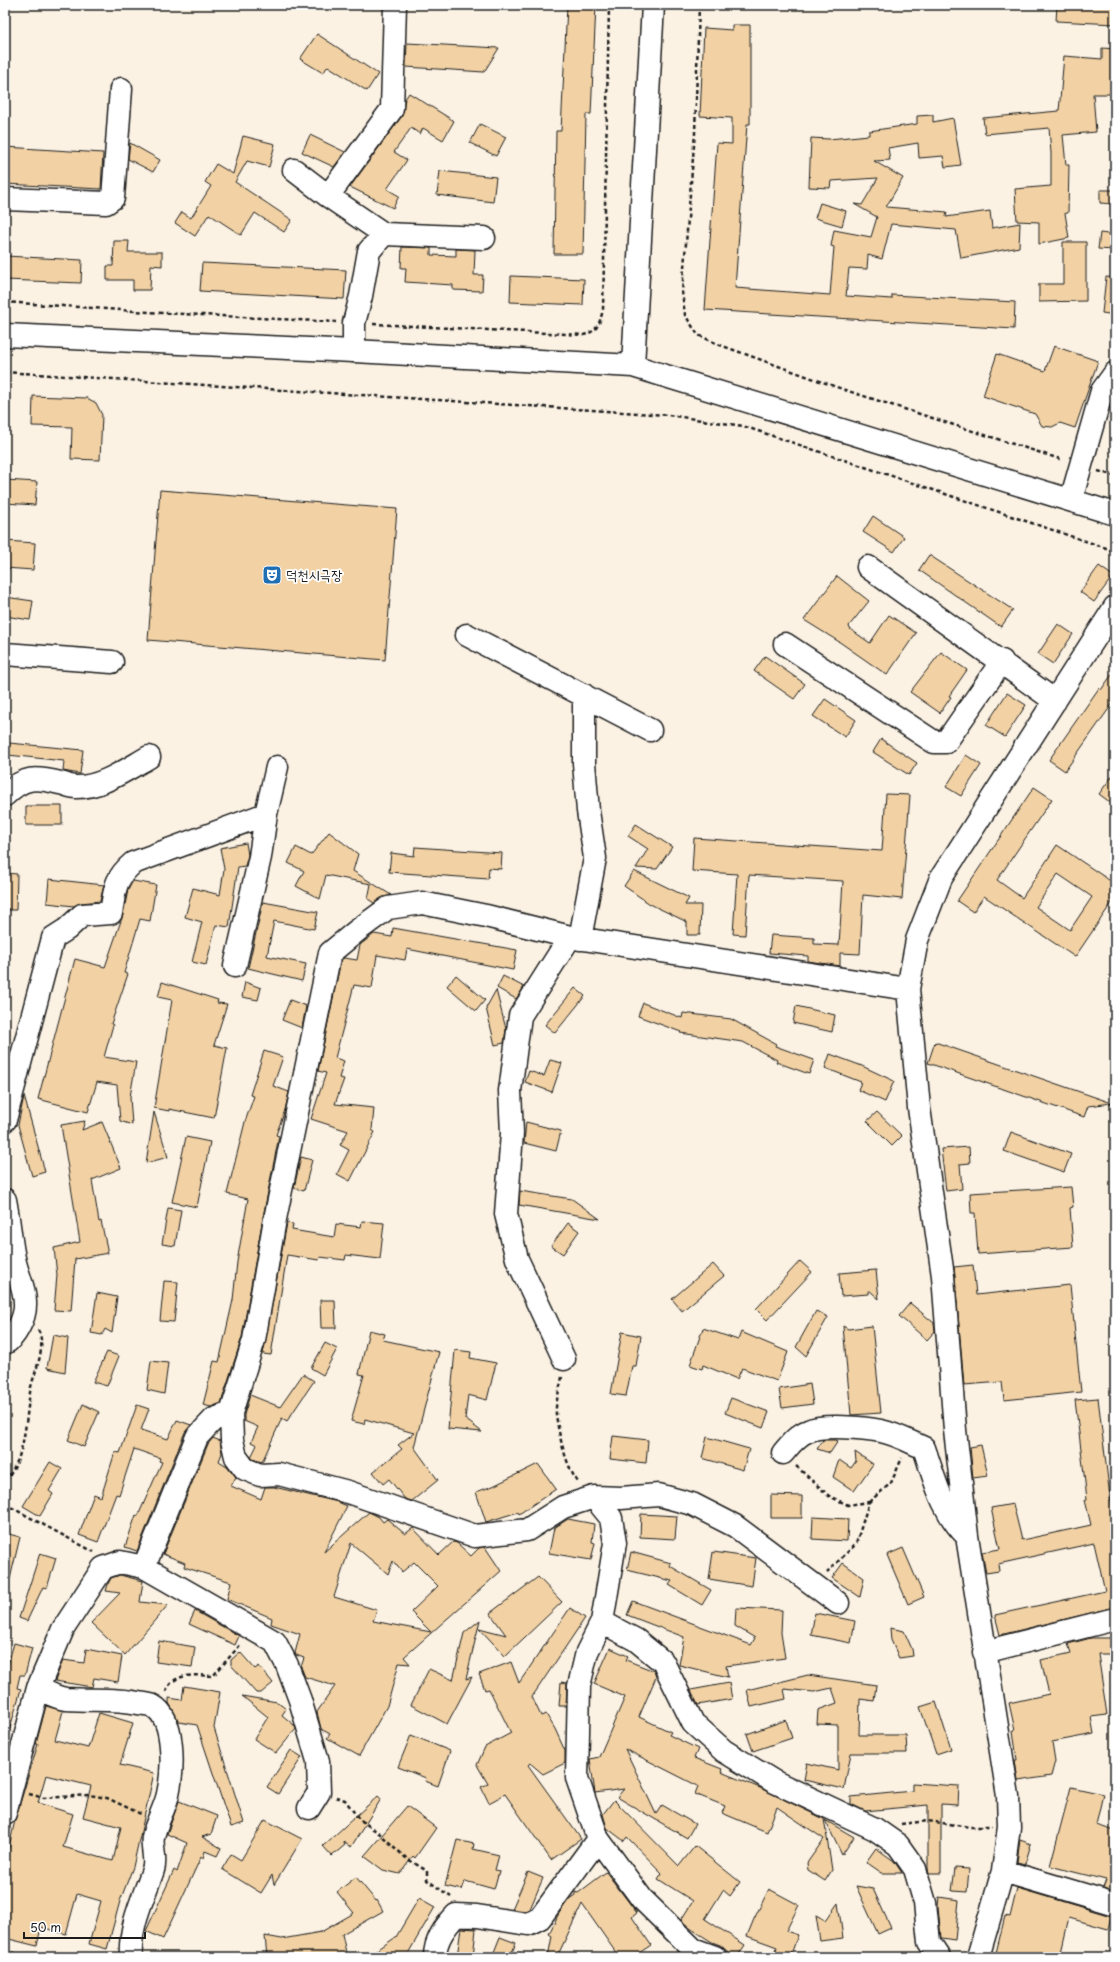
<svg xmlns="http://www.w3.org/2000/svg" width="1120" height="1962" font-family="'Playpen Sans','Poor Story',sans-serif">
	<style>
		.building { fill: #f2d2a4; stroke: #1c1c1c; fill-rule: evenodd }
		.lines { fill: none; stroke-linecap: round; stroke-linejoin: round }
		.minor-casing { stroke: #1c1c1c; stroke-width: 25 }
		.major-casing { stroke: #1c1c1c; stroke-width: 25 }
		.path { stroke: #1c1c1c; stroke-width: 2.5; stroke-dasharray: 4 3; stroke-linecap: butt }
		.minor { stroke: #fff; stroke-width: 22 }
		.major { stroke: #fff; stroke-width: 22 }
		.labels { text-anchor: middle; stroke-width: 3.5; stroke-linejoin: round; paint-order: stroke }
		.poi-label { font-size: 14px; fill: #1c1c1c; stroke: #fff; text-anchor: start }
	</style>
	<rect width="100%" height="100%" fill="#fbf2e4"/>
	<filter id="ink" filterUnits="userSpaceOnUse"><feTurbulence type="fractalNoise" baseFrequency=".025" numOctaves="2"/><feDisplacementMap in="SourceGraphic" scale="8" xChannelSelector="R" yChannelSelector="G"/><feConvolveMatrix kernelMatrix="1 2 1 2 8 2 1 2 1" color-interpolation-filters="sRGB"/></filter>
	<g filter="url(#ink)">
		<path class="building" d="M567,5H596L591,114H586L583,254H554L556,131H561Z
			M1057,5H1115V24L1056,21Z
			M732,25H750V124H747L735,288L830,295L834,247L831,246L834,230L871,237L877,217L854,204L862,205L878,178L831,181L830,188L809,187L811,138L829,139L869,135V131L917,124V116L933,115V122L953,118L961,165L945,167L943,156L919,158L918,143L888,148L890,160L874,161L903,178L886,207L947,212L946,217L990,211L992,228L1020,223L1019,247L961,258L956,230L891,224L882,259L868,255L867,269L849,268L846,296L892,299V295L1015,302L1014,329L705,310L717,143L732,144V118L700,116L704,28L732,30Z
			M317,34L378,74L367,91L328,66L323,73L300,59Z
			M407,43L499,48L484,72L406,67Z
			M1102,48L1115,49V94H1093L1096,132L1063,135L1066,165H1069L1068,213H1065L1069,238L1039,244V222L1017,221L1015,189L1051,186V153L1049,128L985,134L983,118L1059,111L1064,56L1102,59Z
			M409,93L454,121L443,140L423,128L420,134L411,128L394,152L407,160L387,189L399,196L393,208L350,187L402,116L405,99Z
			M480,124L506,137L496,156L470,143Z
			M310,135L345,152L334,167L302,152Z
			M243,136L275,144L269,167L247,161L235,182L292,220L284,232L255,213L241,235L209,214L195,236L175,223L182,212L191,218L211,186L205,182L216,164L233,174Z
			M130,143L160,160L153,172L128,159Z
			M5,147L103,153L101,189L5,184Z
			M440,171L496,177L493,202L437,195Z
			M1100,190H1115L1114,204L1100,203Z
			M820,203L846,211L842,226L815,218Z
			M1100,233L1115,235V250L1098,249Z
			M114,241H129L128,252H162V266L151,265L150,290H133V280H107V266H113Z
			M1063,242H1086V301L1039,302V284H1063Z
			M402,247L431,248V255L456,256V249L475,250L474,275H483L482,291L453,290V285L405,282L406,268H401Z
			M5,256L82,260L81,283L5,280Z
			M202,263L346,270L344,299L200,291Z
			M511,276L584,279L583,305L510,302Z
			M1106,277L1115,278V315L1102,313Z
			M1054,346L1098,361L1075,428L1060,423L1052,427L1042,426L1035,414L983,396L997,354L1045,371Z
			M33,396L87,398L96,403L102,415L100,460L71,459L72,427L32,426Z
			M5,480L37,482L35,505L5,503Z
			M160,490L397,509L385,660L148,640Z
			M873,516L904,537L894,552L863,532Z
			M5,541L35,543L33,570L5,568Z
			M929,555L1013,610L1001,627L919,570Z
			M1099,566L1113,576L1094,602L1080,592Z
			M837,576L869,601L849,626L850,629L870,643L889,615L916,633L887,675L841,643L804,620Z
			M5,597L33,601L30,620L5,616Z
			M1058,624L1073,634L1053,664L1038,654Z
			M941,652L967,670L949,696L951,697L940,713L910,692Z
			M765,656L805,684L794,699L754,671Z
			M1115,670V700L1065,771L1049,760L1099,688L1101,690Z
			M1007,693L1026,705L1005,737L986,725Z
			M825,699L856,720L845,737L813,716Z
			M881,739L917,763L909,775L873,752Z
			M9,743L83,750L80,774L63,771L64,761L8,755Z
			M966,755L981,765L961,796L946,787Z
			M1115,772V806L1099,794Z
			M1034,787L1052,799L997,880L1022,898L1057,845L1115,884V898L1075,957L984,896L973,912L957,901ZM1058,874L1092,897L1070,930L1036,907Z
			M886,794L910,795L902,899L863,895L860,954L840,953V966L808,961V956L769,953L771,935L814,938V944L839,945L843,881L749,875L745,935L733,934L737,874L692,871L694,838L882,851Z
			M26,806H62V825H26Z
			M636,824L672,847L657,869L636,868L648,849L628,836Z
			M329,832L358,854L353,871L391,895L381,898L374,903L368,899L371,884L326,875L320,899L296,886L304,871L288,863L296,847L311,855Z
			M246,843L248,855L245,866L238,867L229,927L216,925L206,965L192,962L202,922L185,917L193,888L220,895L224,869L220,848Z
			M415,847L502,853L501,869L489,868L488,879L389,872L391,853L414,856Z
			M634,871L689,898L685,905H701L700,935H687V922L650,904L624,886Z
			M5,873L17,874L16,910H5Z
			M49,879L104,885L100,901L81,903L74,906L47,903Z
			M133,881L156,885L150,921L140,919L124,973L128,974L111,1024L113,1025L104,1057L136,1062L130,1097L132,1125L120,1121L117,1085L97,1082L88,1112L38,1099L75,959L105,967L123,915L128,890Z
			M263,902L318,912L314,929L274,921L267,956L306,964L302,981L248,968Z
			M393,928L517,950L513,970L407,949L405,960L377,955L372,988L354,985L335,1058L344,1061L339,1078L344,1079L335,1104L374,1108L372,1130L375,1132L350,1181L337,1174L349,1150L340,1145L348,1131L311,1119L326,1073L318,1071L341,960L344,958L357,960L360,945L374,934L392,937Z
			M456,975L485,1000L476,1011L447,986Z
			M503,976L524,987L516,999L497,988Z
			M162,982L218,1000L217,1003L227,1004L214,1045L227,1048L214,1118L169,1109V1111L154,1108L172,1000L158,997Z
			M245,982L261,988L258,1000L242,997Z
			M575,988L585,996L555,1033L545,1025Z
			M496,990L506,1029L504,1043L495,1045L486,1008Z
			M290,1000L306,1006L302,1028L282,1020Z
			M643,1003L682,1018L683,1013L731,1019L776,1044L775,1046L814,1060L809,1074L776,1062L777,1060L743,1042L680,1033L681,1032L638,1016Z
			M796,1006L835,1015L832,1032L793,1023Z
			M935,1042L1112,1103L1088,1106L1084,1117L928,1063Z
			M264,1051L283,1057L273,1086L289,1092L285,1110L276,1135L279,1136L263,1217L242,1337L221,1403L211,1407L203,1405L214,1361L219,1362L233,1300L237,1262L248,1199L227,1194L245,1122L254,1096L250,1095Z
			M830,1054L862,1066L894,1081L885,1102L858,1090L861,1082L825,1068Z
			M550,1060L562,1063L552,1092L525,1082L529,1071L544,1076Z
			M24,1096L45,1172L32,1176L18,1125Z
			M154,1112L168,1157L146,1163Z
			M877,1112L902,1136L892,1146L867,1121Z
			M85,1121L82,1130L102,1122L121,1168L92,1180L99,1222L101,1221L108,1253L75,1259L71,1311L54,1310L57,1275L54,1248L80,1242L61,1125Z
			M526,1122L561,1131L556,1151L524,1143Z
			M1011,1132L1071,1154L1064,1172L1004,1151Z
			M186,1137L210,1142L197,1207L172,1202Z
			M969,1147L970,1163L960,1164L962,1189L946,1191L941,1149Z
			M301,1157L312,1160L304,1191L294,1188Z
			M1071,1187L1073,1207L1070,1208L1073,1247L978,1254L975,1213H971L970,1193Z
			M520,1191L572,1199L600,1219L519,1205Z
			M168,1208L181,1210L175,1246L162,1244Z
			M362,1221L384,1223L380,1259L346,1255L345,1260L320,1257L319,1260L287,1255L271,1355L263,1354L287,1223L293,1224L292,1230L334,1237L336,1224L361,1227Z
			M568,1223L579,1231L563,1254L551,1246Z
			M800,1261L812,1272L767,1320L756,1309Z
			M713,1264L724,1276L682,1311L672,1299Z
			M973,1265L976,1295L1070,1285L1081,1392L1004,1400L1002,1382L964,1385L954,1267Z
			M876,1270L879,1299L869,1290V1294L841,1296L839,1273Z
			M164,1281L178,1282L174,1322L160,1321Z
			M97,1293L117,1297L112,1333L105,1329L102,1335L91,1333Z
			M320,1300H335L336,1328H321Z
			M910,1303L934,1323L935,1331L927,1340L899,1316Z
			M816,1311L828,1317L806,1356L796,1347Z
			M843,1326L848,1329L872,1326L881,1413L851,1415Z
			M703,1328L738,1340L741,1332L788,1352L777,1381L742,1368L737,1379L703,1365L702,1369L690,1365Z
			M369,1330L385,1334L383,1340L439,1352L414,1447L438,1480L412,1501L405,1499L389,1479L383,1484L373,1472L402,1449L398,1445L414,1433L365,1419L364,1424L351,1421L364,1375L359,1374Z
			M622,1332L641,1336L636,1366H632L626,1396L611,1394Z
			M53,1335L68,1338L65,1372L47,1368Z
			M325,1343L337,1349L323,1375L311,1368Z
			M455,1350L471,1352L470,1358L496,1363L487,1400L468,1395L465,1419L482,1432L448,1429Z
			M107,1352L119,1356L107,1386L93,1382Z
			M151,1361L168,1363L164,1394L147,1390Z
			M303,1374L314,1381L287,1421L282,1418L262,1462L253,1459L251,1457L257,1445L251,1442L258,1427L244,1421V1415L250,1395L280,1407Z
			M810,1384L813,1404L782,1408L779,1389Z
			M731,1398L769,1412L763,1428L725,1413Z
			M1098,1398L1110,1497L1115,1518V1607L1000,1635L995,1615L1105,1591L1094,1543L998,1564L999,1571L986,1573L982,1552L1000,1549L991,1508L1013,1504L1022,1540L1091,1525L1085,1500L1087,1499L1075,1400Z
			M83,1404L99,1412L84,1447L68,1440Z
			M137,1405L149,1409L141,1430L168,1439L177,1420L191,1425L185,1432L137,1551L125,1547L136,1515L138,1516L162,1462L159,1461L160,1458L134,1449L119,1495L116,1494L98,1542L79,1535L94,1494L101,1497L115,1452L120,1453Z
			M613,1436L648,1440L646,1463L610,1459Z
			M707,1437L749,1449L743,1470L702,1458Z
			M213,1438L220,1441L222,1453L219,1461L227,1466L236,1477L231,1486L261,1499L265,1487H274L338,1502L347,1506L324,1552L369,1512L379,1517L383,1522L387,1519L405,1534L413,1528L439,1555L453,1542L457,1543L471,1556L479,1548L485,1547L501,1571L404,1657L410,1664L399,1663L387,1706L359,1756L327,1738L330,1734L321,1729L317,1712L335,1686L305,1677L301,1667L304,1658L296,1655L295,1653L300,1634L271,1624L272,1618L227,1599L231,1582L184,1567L185,1563L163,1554L208,1444ZM351,1543L388,1574L393,1561L402,1572L414,1562L438,1586L411,1612L431,1632L373,1621L377,1610L334,1597Z
			M823,1440H835L838,1441L830,1453L817,1449Z
			M981,1445L988,1476L973,1478L970,1447Z
			M855,1452L873,1464L854,1491L833,1477L839,1460L851,1468L856,1461Z
			M50,1462L62,1469L49,1491L53,1494L40,1516L23,1506Z
			M538,1464L556,1489L519,1514L518,1512L486,1522L476,1492L493,1486Z
			M771,1495L802,1496V1518H771Z
			M641,1514L677,1516L675,1539L640,1537Z
			M813,1517L848,1519L847,1541L812,1539Z
			M568,1519L594,1524L592,1542L595,1543L591,1560L549,1553L554,1528Z
			M5,1533L20,1537L10,1579L5,1578Z
			M903,1548L924,1597L908,1604L887,1555Z
			M631,1552L671,1563L670,1566L711,1590L702,1605L669,1585L672,1581L627,1570Z
			M713,1552L756,1558L752,1586L709,1579Z
			M40,1553L56,1558L47,1588L43,1587L27,1621L19,1618Z
			M843,1563L864,1578L860,1597L832,1578Z
			M120,1575L143,1581L140,1602L168,1605L125,1655L91,1623L120,1593L106,1591L108,1584L111,1578Z
			M538,1577L562,1602L505,1656L479,1628L506,1635L490,1613Z
			M633,1601L751,1645L755,1638L735,1626L736,1608L782,1610L781,1633L785,1658L726,1666L728,1677L679,1665L684,1637L627,1615Z
			M570,1608L585,1618L532,1697L541,1716L546,1714L555,1729L565,1751V1763L543,1774L530,1763L528,1765L581,1839L551,1860L505,1794L489,1803L481,1787L488,1784L477,1765L485,1747L511,1733L489,1689L485,1690L479,1674L511,1662L519,1683Z
			M195,1611L239,1636L235,1645L189,1624Z
			M815,1613L855,1621L851,1643L811,1635Z
			M480,1620L466,1679L472,1677L447,1724L411,1705L429,1669L453,1680L464,1633Z
			M890,1628L904,1631L912,1649L913,1656L899,1658L891,1640Z
			M1091,1638H1115V1654H1098L1107,1715L1091,1717L1094,1734L1052,1742L1055,1761L1051,1776L1018,1781L1015,1760H1017L1013,1730H1015L1009,1703L1049,1694L1041,1660L1071,1653L1068,1644Z
			M159,1641L195,1647L192,1667L156,1662Z
			M14,1643L32,1648L25,1675H20L17,1688L21,1689L9,1732H5V1675Z
			M610,1648L628,1656L626,1660L654,1671L656,1677L639,1717L671,1732L669,1735L698,1749L694,1758L722,1769L721,1772L760,1788L824,1819L832,1870L825,1881L808,1870L807,1863L824,1839L777,1807L767,1832L722,1813L725,1806L695,1794L698,1786L625,1749L656,1814L662,1805L695,1824L687,1838L617,1797L624,1789L595,1793L590,1759L599,1757L625,1697L594,1684Z
			M86,1649L122,1656L118,1682L94,1678L92,1687L55,1681L63,1660L84,1663Z
			M240,1652L255,1669L259,1666L273,1683L261,1693H256L231,1665V1660Z
			M808,1675L876,1685L874,1701L860,1699L859,1735H906L907,1753H851L844,1789L804,1780L807,1763L838,1770V1725L817,1724L818,1710L837,1703L832,1688L814,1692L784,1689L786,1699L751,1707L747,1690Z
			M561,1682L567,1683L566,1706H559Z
			M729,1683L732,1699L698,1705L691,1690Z
			M184,1686L220,1692L214,1728L244,1823L231,1827L197,1725L179,1722L169,1703V1698L182,1700Z
			M242,1696L277,1702L286,1709L282,1715L294,1725L296,1729L276,1753L254,1739L268,1717Z
			M936,1702L951,1749L936,1754L920,1707Z
			M46,1706L63,1711L55,1740L88,1748L99,1713L133,1723L120,1765L154,1773L133,1867L120,1901L107,1949L89,1944L101,1901L77,1894L66,1934L41,1927L37,1946L5,1938V1866L15,1820L38,1744H36ZM46,1775L91,1786L83,1817L121,1827L113,1861L63,1847L73,1814L38,1803Z
			M786,1720L792,1738L753,1751L747,1734Z
			M411,1735L450,1751L438,1786L425,1781L426,1778L398,1767Z
			M291,1750L302,1757L278,1794L267,1787Z
			M912,1783L959,1786L958,1805L941,1804V1873H929L928,1868V1805L865,1811L851,1804V1797L912,1791Z
			M1071,1787L1103,1794L1096,1825L1115,1831V1891L1103,1888L1106,1880L1050,1866Z
			M378,1796L381,1799L351,1847L343,1842L345,1845L332,1856L323,1846Z
			M614,1800L679,1866L695,1846L740,1882L730,1896L723,1890L705,1919L745,1945L737,1957H734L720,1945L712,1942L690,1928L681,1920L693,1901L658,1879L662,1873L627,1837L624,1841L607,1828L603,1814Z
			M179,1801L217,1816L211,1834L202,1837L221,1848L217,1856L205,1851L203,1858L201,1857L163,1939L146,1931L174,1870L177,1872L187,1843L167,1834Z
			M407,1806L436,1828L415,1858L413,1856L400,1874L383,1870L364,1856Z
			M265,1820L302,1839L274,1885L272,1875L261,1893L222,1869L231,1854L241,1860Z
			M825,1820L854,1837L842,1855Z
			M457,1840L474,1844L473,1849L499,1855L495,1870L499,1871L494,1889L465,1881L462,1890L445,1886Z
			M1020,1840L1031,1844L1025,1864L1017,1862Z
			M876,1848L894,1861L902,1873H882L866,1862Z
			M955,1868L969,1869L967,1892L952,1891Z
			M528,1872L543,1878L530,1909L526,1911L512,1909Z
			M606,1872L637,1913L632,1917L651,1945L633,1957H619L582,1904L557,1957H548L552,1936L549,1934L558,1915L569,1899L575,1895V1892L578,1893Z
			M356,1877L376,1901L377,1900L383,1911L342,1934L347,1957H267L265,1936L282,1939L321,1932L354,1913L337,1892Z
			M856,1886L873,1889L891,1928L878,1934Z
			M1017,1888L1111,1916L1108,1929L1069,1918L1060,1957H995L1005,1916L1010,1917Z
			M769,1889L799,1905L786,1931L798,1935L790,1957H774L777,1947L747,1936L754,1919Z
			M939,1897L959,1900L955,1940L941,1938L938,1906Z
			M419,1898L435,1907L406,1957H367L396,1937Z
			M838,1903L843,1938L820,1941L816,1916L825,1921Z
			M461,1928L476,1929L473,1957H457Z
			M500,1937L516,1943L510,1957H492Z"/>
		<g class="lines">
			<g class="minor-casing">
				<path id="minor" d="M294,170L328,196L384,234
					M328,196L392,109L395,5
					M5,199L106,203L113,198L121,89
					M354,351V323L361,296L369,251L384,234L484,238
					M1071,500L1102,391L1115,373
					M868,567L1055,701
					M467,635L650,730
					M785,644L934,742H946L1002,661
					M5,654L112,662
					M5,795C24,776 36,777 60,783C65,784 71,787 75,787C101,788 127,769 149,757
					M580,939L595,858L588,811L584,763V695
					M235,966L260,857L266,814L277,767
					M5,1120L53,938L67,929L82,915L111,913C115,890 114,879 133,863L266,814
					M5,1200C9,1219 10,1239 14,1258C17,1274 26,1290 25,1306C25,1318 15,1338 5,1343
					M564,1359L517,1259L506,1214L512,1133L510,1091L520,1016L570,937
					M231,1413L232,1440L236,1457L245,1469L260,1475L279,1474L348,1492L475,1536L527,1530L563,1507L594,1497L621,1498L659,1495L692,1504L735,1526L838,1603
					M783,1453C790,1445 797,1435 808,1431C822,1424 865,1428 881,1431C896,1434 910,1442 924,1448C935,1480 942,1512 967,1536
					M594,1497L611,1518L615,1543L602,1622L636,1640L663,1662L693,1723L724,1751L773,1781L875,1829L898,1845L915,1869L925,1903L929,1942L939,1957
					M144,1567L197,1437L214,1419L231,1413L254,1340L275,1219L330,953L358,930L388,908L422,903L486,916L570,937L908,989
					M602,1622L587,1652L579,1686L577,1778L598,1839L642,1899L693,1949L715,1957
					M984,1652L1115,1619
					M38,1688C46,1692 57,1698 66,1699C91,1701 114,1698 138,1703C143,1704 149,1704 153,1706C176,1719 173,1772 168,1794C165,1809 156,1822 153,1837C151,1848 157,1860 153,1870C143,1899 129,1926 131,1957
					M5,1813L38,1688L63,1629L103,1568L120,1562L144,1567L275,1642L287,1665L300,1700L318,1761L319,1792L309,1808
					M1003,1871L1115,1904
					M435,1957C435,1940 445,1927 456,1915L477,1916L528,1924L540,1918L598,1839
					M978,1957L1003,1871L1009,1827L1008,1796L967,1536L955,1430L943,1276L919,1108L908,989L917,940L941,878L1115,607"/>
			</g>
			<g class="major-casing">
				<path id="major" d="M5,335L354,351L633,366L1115,514
					M633,366L653,5"/>
			</g>
			<path class="path" d="M699,5L695,133L682,292L685,315L698,335L720,345L845,390L1063,460
				M5,302L164,313L336,322
				M373,324L584,335C599,330 599,324 603,310L609,5
				M5,372L668,415L743,426L1115,551
				M1098,471L1115,476
				M562,1377C560,1388 555,1403 556,1414C558,1432 567,1471 579,1483
				M796,1466L829,1496L848,1505L869,1502L856,1544L827,1572
				M5,1481C27,1457 25,1417 31,1387C35,1370 47,1347 38,1330
				M869,1502L891,1483L902,1458
				M5,1504L94,1552
				M166,1692C172,1672 196,1675 213,1676L241,1644
				M29,1794L44,1798L89,1795L107,1798L141,1814
				M336,1797L345,1800L359,1819L379,1833L406,1858L427,1871V1880L451,1897
				M901,1824L928,1821L970,1827H992
				M5,1951L32,1957"/>
			<use href="#minor" class="minor"/>
			<use href="#major" class="major"/>
		</g>
	</g>
	<defs>
		<g id="theatre-square" transform="scale(1)"><rect x="-9" y="-9" width="18" height="18" rx="4" fill="#1f6fb2" stroke="#fff"/><path d="M-5-5.5Q0-4 5-5.5V0Q5 5 0 6Q-5 5-5 0ZM-3.3-2.5H-1v1.5H-3.3ZM1-2.5H3.3v1.5H1ZM-2.8 1Q0 5.5 2.8 1Z" fill="#fff"/></g>
	</defs>
	<g fill-rule="evenodd">
		<use href="#theatre-square" x="272" y="575"/>
	</g>
	<g class="labels">
		<g class="poi-label">
			<text x="286" y="580">덕천시극장</text>
		</g>
	</g>
	<rect width="1120" height="1962" fill="none" stroke="#fff" stroke-width="20"/>
	<rect x="10" y="10" width="1100" height="1942" fill="none" stroke="#1c1c1c" stroke-width="1.5" filter="url(#ink)"/>
	<path d="M24 1932v6h121v-6" fill="none" stroke="#1c1c1c" stroke-width="2"/>
	<text x="30" y="1932" font-size="12" fill="#1c1c1c" stroke="#ffffff" stroke-width="3" paint-order="stroke">50 m</text>
</svg>
